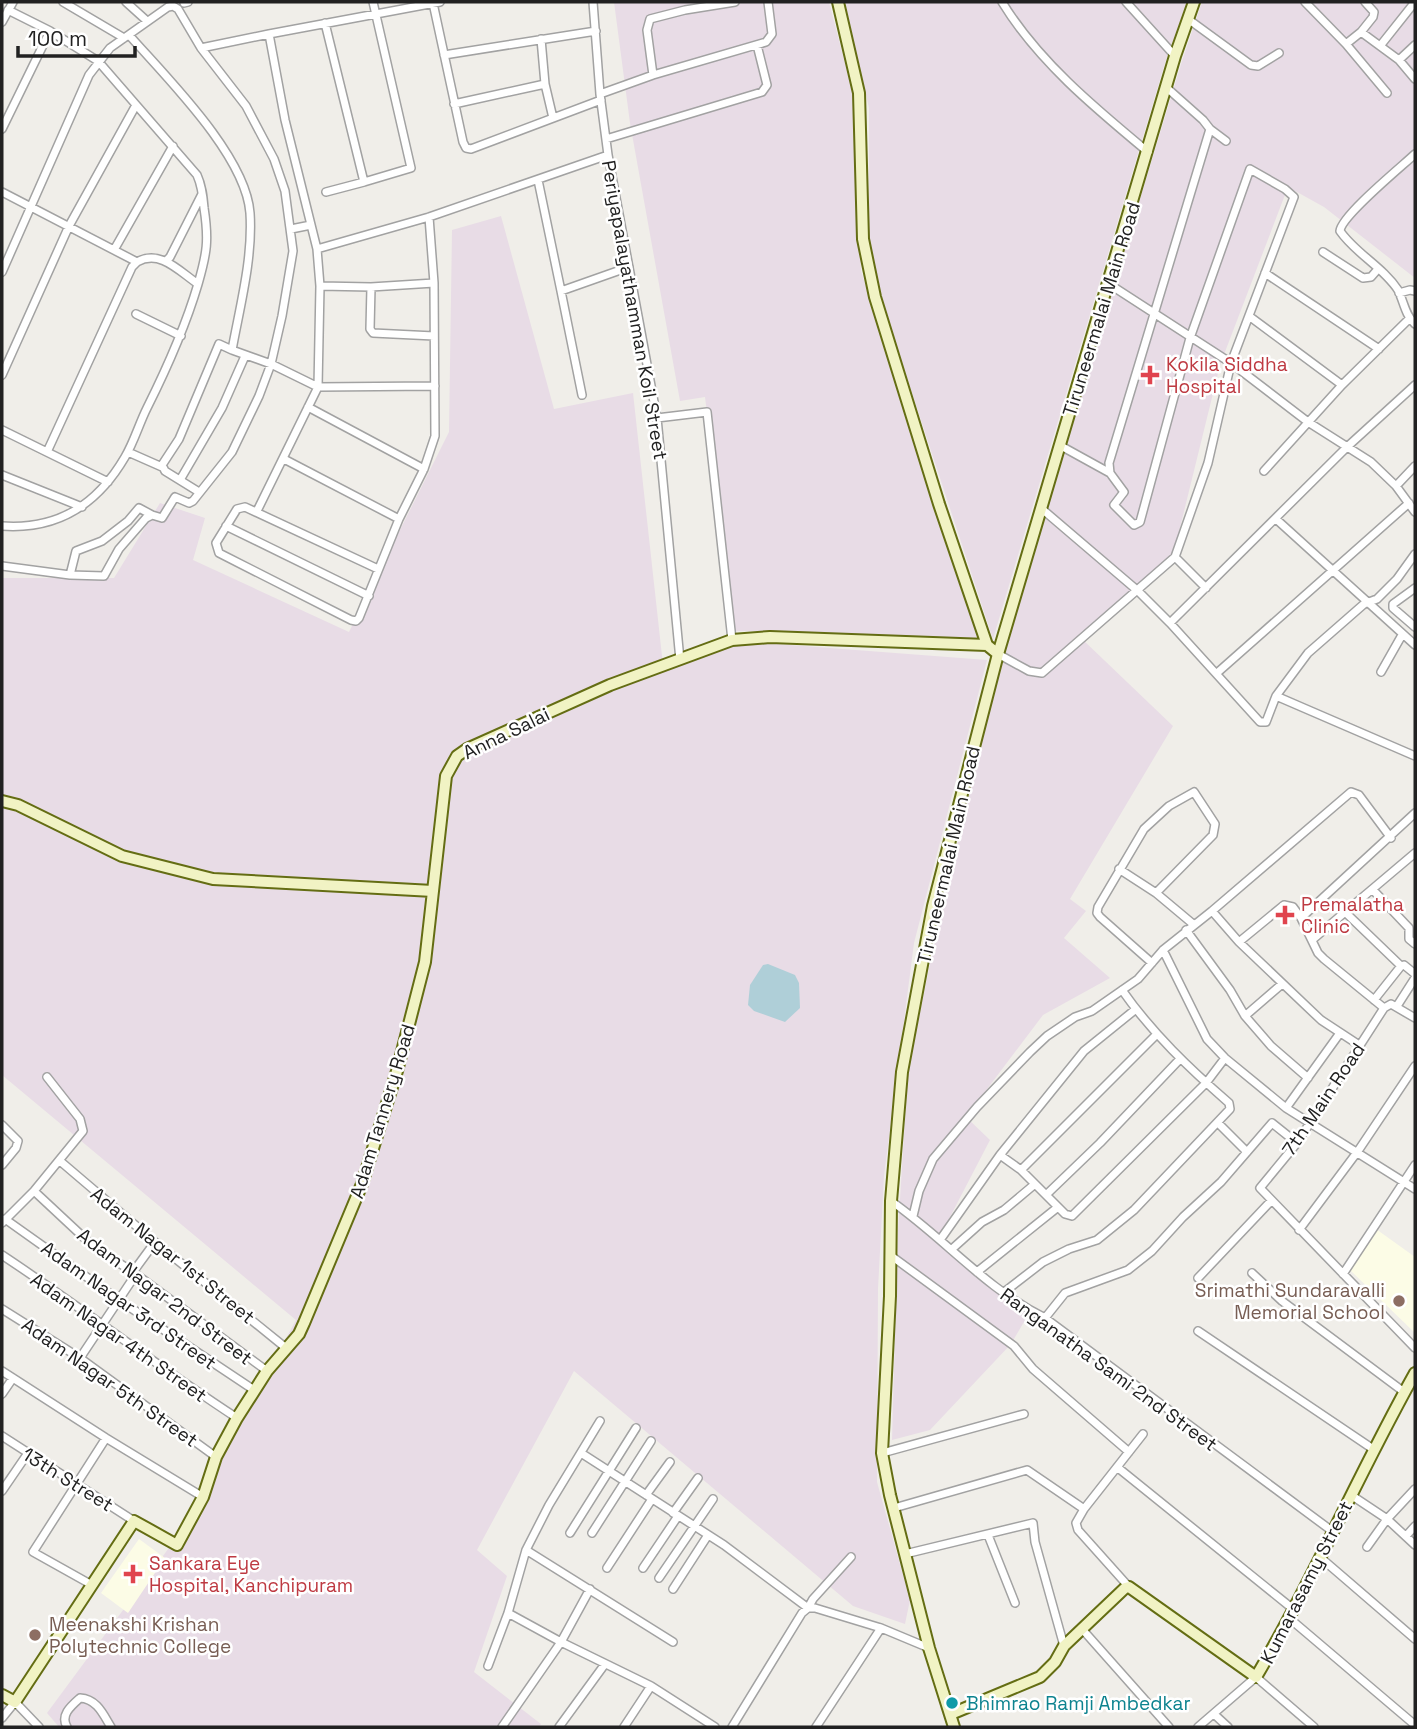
<svg xmlns="http://www.w3.org/2000/svg" width="1417" height="1729" font-family="'Space Grotesk',sans-serif">
	<style>
		.industrial { fill: #e8dce6 }
		.education { fill: #fcfce6 }
		.water { fill: #afcfd8 }
		.lines { fill: none; stroke-linecap: round; stroke-linejoin: round }
		.street-casing { stroke: #a2a2a2; stroke-width: 10 }
		.secondary-casing { stroke: #646d13; stroke-width: 14 }
		.street { stroke: #fff; stroke-width: 7 }
		.secondary { stroke: #f1f3c4; stroke-width: 10 }
		.health-dot { fill: #e0444e; stroke: #fff; stroke-width: 2.5 }
		.education-dot { fill: #8d6e63; stroke: #fff; stroke-width: 2.5 }
		.culture-dot { fill: #0f9aa8; stroke: #fff; stroke-width: 2.5 }
		.labels { text-anchor: middle; stroke-width: 5; stroke-linejoin: round; paint-order: stroke }
		.street-label { font-size: 19px; fill: #212121; stroke: #fff }
		.health-label { font-size: 19px; fill: #be3a42; stroke: #fff; text-anchor: start }
		.education-label { font-size: 19px; fill: #785e54; stroke: #fff; text-anchor: end }
		.culture-label { font-size: 19px; fill: #0d838f; stroke: #fff; text-anchor: start }
	</style>
	<rect width="100%" height="100%" fill="#f0eee9"/>
	<path class="industrial" d="M614,2H829L854,98L861,271L979,641L775,631H735L705,397L680,401L630,123Z
		M845,2H1187L1165,63L993,639L885,311L869,251V108Z
		M1202,2H1415V278L1324,207L1288,187L1220,365L1174,552L1081,638L1173,726L1070,899L1086,911L1064,938L1110,978L1043,1015L966,1117L990,1140L938,1240L1028,1315L1011,1344L930,1430L892,1440L898,1231L908,1071L936,935L1005,643L1182,61Z
		M501,216L554,409L633,393L663,665L737,646L764,643L987,660L914,943L884,1176L878,1289L877,1482L910,1600L905,1624L853,1606L574,1371L477,1550L507,1576L474,1672L541,1724L539,1727H59L47,1713L174,1541L296,1320L2,1075V578H114L160,503L205,518L193,560L349,632L449,432L452,230Z"/>
	<path class="education" d="M1376,1229L1415,1257V1333L1350,1270Z
		M139,1539L165,1558L128,1613L101,1593Z"/>
	<path class="water" d="M768,964L795,975L799,983L800,1008L785,1022L754,1011L748,1005L750,985L763,965Z"/>
	<g class="lines">
		<g class="street-casing">
			<path id="street" d="M63,2L124,38
				M126,2L147,21
				M593,2L600,94L608,155L657,418L680,660
				M1002,2C1038,61 1095,108 1148,152
				M1126,2L1175,56
				M1305,2L1346,44L1361,32L1399,60L1415,45
				M184,3L188,2
				M433,3L463,142L466,148L471,149L601,100
				M8,10L50,31L98,61L197,175C202,186 203,196 204,208C209,240 207,253 198,284
				M1188,19L1251,65L1258,66L1279,53
				M2,22L13,2
				M325,23L364,182L411,168L373,2
				M1361,32L1373,17L1374,12L1365,2
				M129,35C167,78 246,156 250,213C253,258 240,306 232,350L271,364L318,387L435,386
				M541,39L545,84
				M1346,44L1387,93
				M1380,46L1415,2
				M444,55L596,31
				M1399,60L1415,79
				M653,75L647,30L650,19L685,10L735,2
				M1167,88L1203,120L1210,129L1109,463L1110,473L1124,492L1114,505L1134,525L1140,522L1190,338L1250,169L1285,189L1294,197L1231,363L1208,463L1175,557L1206,588
				M600,94L653,75L766,42L772,34L768,2
				M454,104L545,84L553,118
				M2,129L50,31
				M1210,129L1226,141
				M606,139L762,92L767,85L757,45
				M1415,154C1401,167 1341,216 1340,231C1355,253 1383,267 1398,290C1404,302 1405,315 1415,324
				M538,180L561,291L629,267
				M2,192L137,262C160,249 179,271 198,284C185,328 167,368 147,408C139,424 134,442 125,457C97,505 58,530 2,526
				M326,192L364,182
				M291,229L311,225
				M317,249L429,217L608,155
				M114,250L173,146
				M1323,252L1363,278L1371,277L1378,269
				M166,261L170,257L202,194
				M2,272L89,75L110,48L168,7L173,6L178,9L201,48L269,34
				M1265,273L1379,349
				M1109,284L1231,363L1308,422L1371,462L1396,486L1415,512
				M320,286L371,287L434,283
				M371,287L370,329L373,333L434,336
				M561,291L582,395
				M1399,293L1410,290L1415,291
				M136,314L181,336
				M1249,316L1342,385
				M2,375L69,226L136,105
				M308,407L424,469
				M657,418L707,412L732,640
				M2,430L108,482
				M1061,446L1110,473
				M47,452L132,267L137,262
				M128,452L162,467
				M284,459L399,519
				M1264,471L1342,385L1409,319
				M2,475L82,507
				M180,480L222,408L245,356
				M1396,486L1415,466
				M199,492L165,471L162,465L179,439L219,344L232,350
				M1042,509L1138,591L1170,623L1260,722H1266L1276,696
				M257,511L318,387L320,286L317,249L285,120L269,34L440,2
				M1276,519L1415,645
				M226,526L369,596
				M1415,554L1397,579L1377,599L1364,604L1308,653L1276,696L1415,756
				M2,566L70,575L104,576L119,549L146,518L152,515L162,518L175,497L189,503L193,501L232,452L259,396L271,364L282,316L293,251L285,191L274,159L246,106L201,48
				M378,569L245,507L237,509L216,543L219,553L351,620L356,621L359,618L399,519L424,469L435,436L434,283L429,217
				M70,575L76,551L102,541L128,521L139,508L152,515
				M1415,588L1393,604V608L1415,627
				M1170,623L1347,447L1415,385
				M998,654L1029,671L1042,673L1175,557
				M1381,672L1402,635
				M1217,673L1409,503
				M1119,869L1156,893L1193,924
				M1373,890L1409,928V939L1415,944
				M1212,911L1351,792L1359,795L1391,838
				M1346,913L1401,966L1404,965L1415,974
				M1301,918L1318,953L1324,959L1384,1008L1391,1004L1415,1018
				M1186,930L1230,990L1245,1016L1271,1046L1308,1078
				M1312,940L1415,853
				M1239,942L1321,1020L1359,1045
				M1163,950L1207,1039L1225,1058L1286,1108L1415,1189
				M1152,963L1100,917L1097,913L1098,907L1144,829L1169,806L1194,792L1215,824L1213,835L1156,893
				M1374,1000L1401,966
				M1397,1006L1415,978
				M1384,1008L1297,1143L1260,1188L1415,1348
				M1245,1016L1282,984
				M1286,1108L1340,1033
				M1218,1123L1247,1152
				M2,1125L18,1141L16,1148L2,1165
				M1000,1155L1021,1170L1065,1214L1072,1216L1206,1083L1225,1058
				M60,1161L155,1242L286,1348
				M1021,1170L1157,1034
				M34,1191L94,1247L133,1272L267,1371
				M1047,1194L1100,1143L1180,1059
				M891,1201C944,1238 986,1289 1045,1318L1332,1531
				M913,1216L919,1191L933,1159L977,1107L1030,1052L1047,1036L1075,1017L1092,1011L1138,979L1163,950L1212,911L1239,942L1284,905L1293,907L1301,918L1415,813
				M5,1219L119,1300L254,1390
				M2,1223L34,1191L83,1131L80,1119L47,1077
				M1299,1230L1358,1151L1415,1066
				M940,1240L1000,1155L1084,1051L1136,1009
				M952,1249L982,1222L1004,1210L1035,1184
				M2,1255C82,1308 157,1366 237,1418
				M890,1255L1014,1346L1033,1369L1129,1452
				M133,1272L155,1242
				M977,1272L1058,1207
				M1252,1273L1282,1301L1404,1392
				M1343,1274L1415,1165
				M1198,1278L1271,1201
				M1003,1293L1043,1262L1069,1249L1097,1240L1134,1210L1230,1109L1229,1103C1190,1069 1152,1033 1122,990
				M2,1309L80,1358L216,1457
				M1045,1318L1065,1293L1128,1270L1152,1251L1183,1217L1221,1182L1272,1123L1297,1143
				M1198,1331L1373,1449
				M80,1358L136,1274
				M2,1371L106,1438L203,1497
				M2,1394L13,1378
				M2,1436L134,1521
				M581,1453L724,1545L808,1608L813,1599L851,1557
				M882,1453L1024,1414
				M1117,1467L1293,1609
				M2,1491L28,1453
				M646,1495L670,1462
				M1351,1495L1387,1519L1415,1545
				M894,1508L1027,1470L1084,1509
				M673,1513L698,1478
				M570,1533L636,1428
				M592,1533L651,1441
				M988,1535L1015,1603
				M1406,1536L1415,1526
				M1367,1547L1387,1519L1415,1489
				M526,1550L673,1642
				M905,1554L1033,1523L1035,1542L1064,1646
				M1321,1558L1415,1639
				M607,1568L652,1499
				M643,1568L678,1516
				M659,1578L713,1499
				M92,1585L33,1552L106,1438
				M1129,1587L1078,1530L1076,1523L1084,1509L1143,1434
				M673,1589L708,1535
				M508,1613L561,1642L651,1686L715,1727
				M1289,1618L1415,1725
				M1082,1629L1169,1727
				M488,1666L508,1613L526,1550L549,1505L600,1421
				M1215,1715L1228,1727
				M2,1718L15,1702L39,1727
				M67,1727C60,1715 71,1706 80,1698C97,1699 103,1714 111,1727
				M502,1727L561,1642L590,1589
				M559,1727L605,1664
				M624,1727L651,1686
				M732,1727L802,1613L808,1608H815L881,1628L929,1648
				M816,1727L881,1628
				M1198,1727L1256,1677L1314,1727"/>
		</g>
		<g class="secondary-casing">
			<path id="secondary" d="M838,2L859,93L863,239L875,297L939,504L987,645
				M2,801L18,805L122,856L213,879L433,891
				M2,1695L15,1702L134,1521L177,1545L203,1497L216,1457L237,1418L267,1371L299,1334L304,1323L362,1184L397,1071L425,962L446,776L457,756L467,749L610,685L732,640L770,637L987,645L998,654
				M951,1714L1040,1677L1055,1662L1064,1646L1125,1588L1129,1587L1256,1677C1314,1578 1359,1473 1415,1373
				M954,1727L929,1648L890,1495L882,1453L890,1296L891,1201L902,1072L933,906L998,654L1175,56L1194,2"/>
		</g>
		<use href="#street" class="street"/>
		<use href="#secondary" class="secondary"/>
	</g>
	<g class="health-dot">
		<path d="M1146.5 364.5h7v7h7v7h-7v7h-7v-7h-7v-7h7z"/>
		<path d="M1281.5 904.5h7v7h7v7h-7v7h-7v-7h-7v-7h7z"/>
		<path d="M129.5 1563.5h7v7h7v7h-7v7h-7v-7h-7v-7h7z"/>
	</g>
	<g class="education-dot">
		<circle cx="1399" cy="1301" r="7"/>
		<circle cx="35" cy="1635" r="7"/>
	</g>
	<circle class="culture-dot" cx="952" cy="1703" r="7"/>
	<g class="labels">
		<g class="street-label">
			<text transform="translate(1101 309) rotate(-73)" y="7">Tiruneermalai Main Road</text>
			<text transform="translate(635 310) rotate(80)" y="7">Periyapalayathamman Koil Street</text>
			<text transform="translate(506 733) rotate(-26)" y="7">Anna Salai</text>
			<text transform="translate(948 855) rotate(-77)" y="7">Tiruneermalai Main Road</text>
			<text transform="translate(1323 1099) rotate(-56)" y="7">7th Main Road</text>
			<text transform="translate(382 1111) rotate(-73)" y="7">Adam Tannery Road</text>
			<text transform="translate(173 1255) rotate(39)" y="7">Adam Nagar 1st Street</text>
			<text transform="translate(165 1296) rotate(37)" y="7">Adam Nagar 2nd Street</text>
			<text transform="translate(129 1305) rotate(35)" y="7">Adam Nagar 3rd Street</text>
			<text transform="translate(119 1337) rotate(35)" y="7">Adam Nagar 4th Street</text>
			<text transform="translate(1109 1369) rotate(36)" y="7">Ranganatha Sami 2nd Street</text>
			<text transform="translate(110 1382) rotate(35)" y="7">Adam Nagar 5th Street</text>
			<text transform="translate(68 1479) rotate(32)" y="7">13th Street</text>
			<text transform="translate(1306 1582) rotate(-63)" y="7">Kumarasamy Street</text>
		</g>
		<g class="health-label">
			<text x="1166" y="371">Kokila Siddha<tspan x="1166" dy="22">Hospital</tspan></text>
			<text x="1301" y="911">Premalatha<tspan x="1301" dy="22">Clinic</tspan></text>
			<text x="149" y="1570">Sankara Eye<tspan x="149" dy="22">Hospital, Kanchipuram</tspan></text>
		</g>
		<g class="education-label">
			<text x="1385" y="1297">Srimathi Sundaravalli<tspan x="1385" dy="22">Memorial School</tspan></text>
			<text x="49" y="1631" text-anchor="start">Meenakshi Krishan<tspan x="49" dy="22">Polytechnic College</tspan></text>
		</g>
		<g class="culture-label">
			<text x="966" y="1710">Bhimrao Ramji Ambedkar</text>
		</g>
	</g>
	<rect width="1417" height="1729" fill="none" stroke="#212121" stroke-width="7"/>
	<path d="M18 46v10h117v-10" fill="none" stroke="#212121" stroke-width="3.5"/>
	<text x="28" y="46" font-size="21" fill="#212121" stroke="#ffffff" stroke-width="5" paint-order="stroke">100 m</text>
</svg>
